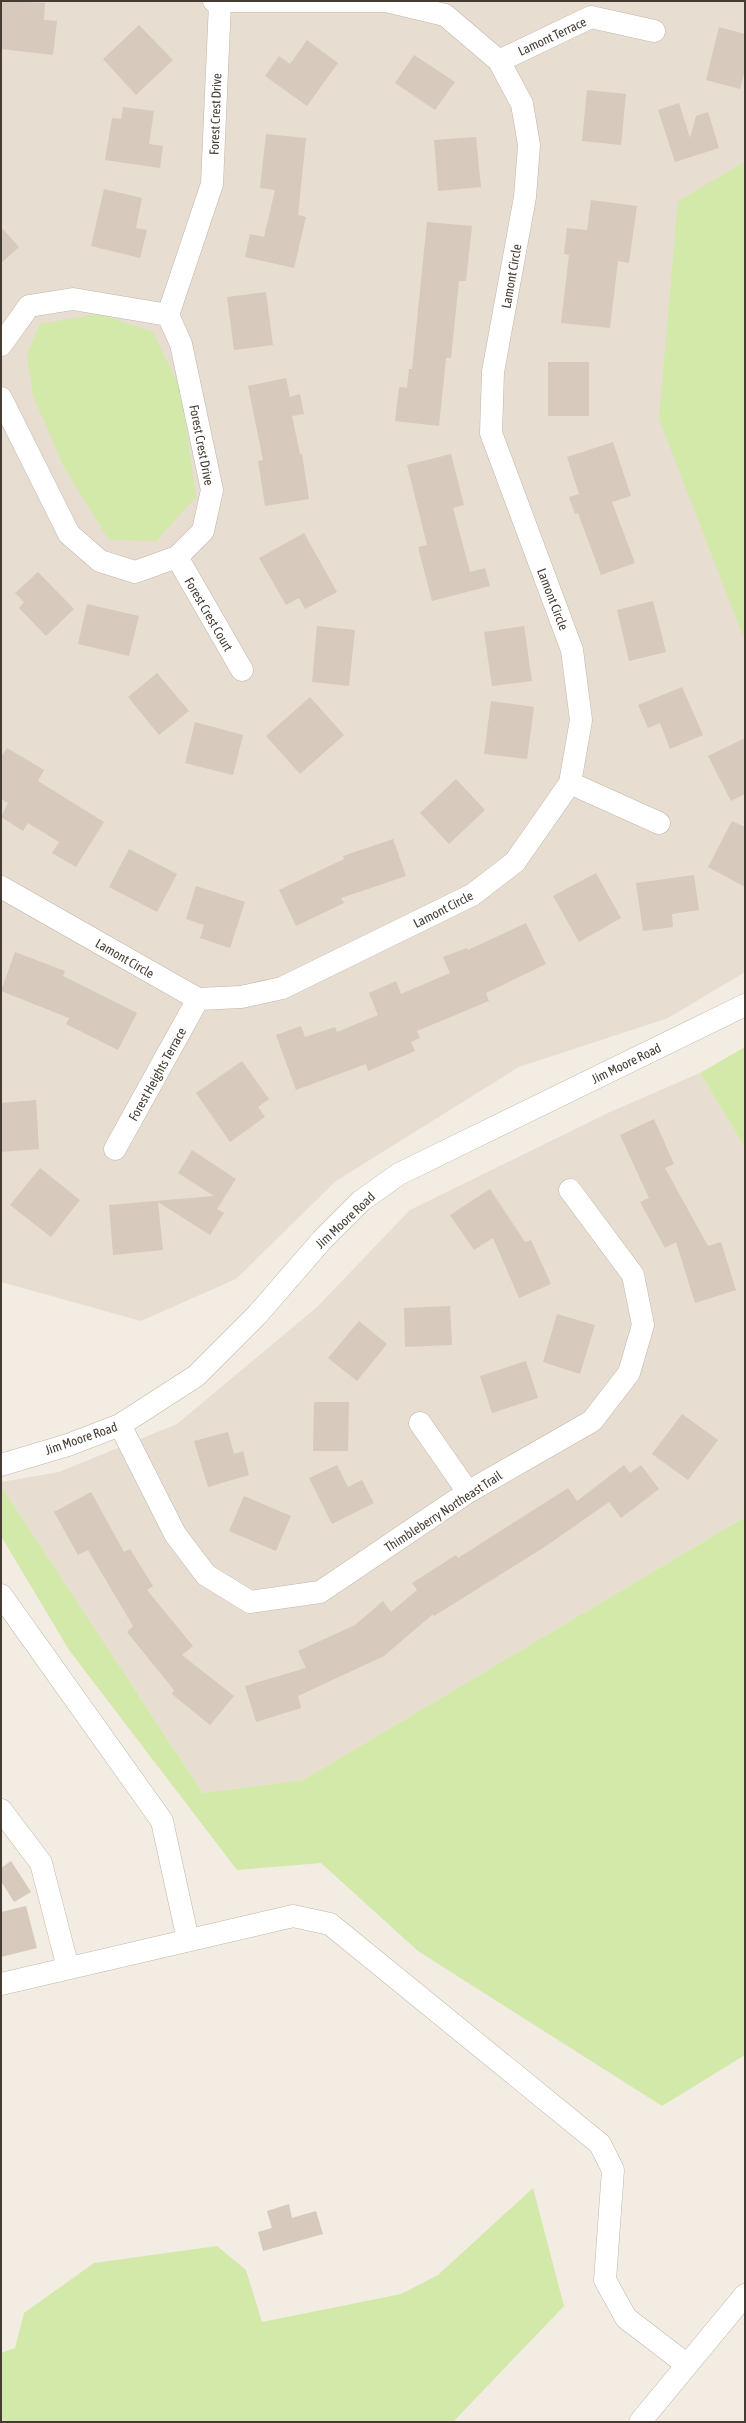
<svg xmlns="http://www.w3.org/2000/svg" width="746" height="2423" font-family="'Asap Condensed',sans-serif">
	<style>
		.residential { fill: #e7ddd1 }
		.green { fill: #d3e9a9 }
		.building { fill: #d7c9bb }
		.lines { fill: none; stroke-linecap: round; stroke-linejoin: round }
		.minor-casing { stroke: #c1b6a8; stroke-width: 23 }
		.minor { stroke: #fff; stroke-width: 22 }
		.labels { text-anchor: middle; stroke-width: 3.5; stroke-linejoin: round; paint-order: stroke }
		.street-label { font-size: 13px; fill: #443c33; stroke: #fff }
	</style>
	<rect width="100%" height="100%" fill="#f2ece3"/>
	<path class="residential" d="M1,1H745V972L668,1018L519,1067L336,1181L236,1279L141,1321L1,1282Z
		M700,1073L745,1148V1517L303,1780L203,1793L1,1486V1482L59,1472L177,1424L317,1307L410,1210L610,1112Z"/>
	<path class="green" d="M745,162V641L659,419L678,201Z
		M99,314L153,332L181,390L196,497L156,541L109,540L64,467L33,396L27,354L40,324Z
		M745,1047V1148L700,1073Z
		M1,1486L203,1793L303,1780L745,1517V2055L662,2106L418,1951L321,1863L237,1870L69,1650L1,1536Z
		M533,2188L564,2306L453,2422H1V2353L15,2348L24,2313L94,2263L217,2246L246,2270L262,2322L401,2294L438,2275Z"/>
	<path class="building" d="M1,1L45,3L44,20L57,21L53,55L1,49Z
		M139,25L173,60L136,95L103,59Z
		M719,27L745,34V70L740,89L706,80Z
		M307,40L338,63L307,106L265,76L279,56L290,64Z
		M414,55L455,82L435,110L395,83Z
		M587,90L626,94L621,145L582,141Z
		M679,103L690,138L696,116L708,112L719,148L675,162L658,110Z
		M123,107L154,111L149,144L163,146L160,168L105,160L112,118L121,119Z
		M266,134L306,138L298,215L306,217L294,268L245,257L250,234L264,237L275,190L260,188Z
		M476,137L481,187L438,191L434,140Z
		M104,189L142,198L136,228L147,230L140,258L91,246Z
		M591,200L637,206L629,263L618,261L610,328L561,323L569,255L564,254L567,228L587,230Z
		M427,222L472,226L466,281H459L451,358H446L439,426L395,421L399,387L407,388L409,369H412Z
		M1,227L19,247L1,263Z
		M266,292L273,345L234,350L227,297Z
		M548,362H589V416H548Z
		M286,378L290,397L300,394L304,414L292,416L300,454H302L309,499L265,506L258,461L263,460L248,386Z
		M613,442L631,496L612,502L635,563L601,575L578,513L575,514L569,497L579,494L567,457Z
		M451,454L464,505L453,508L470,572L485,568L490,586L432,601L418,547L427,545L407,465Z
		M304,533L337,592L305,609L299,598L286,605L259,558Z
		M38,572L74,609L46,636L19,608L24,602L15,593Z
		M653,601L666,652L629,661L617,610Z
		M87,604L139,616L129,656L78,644Z
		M317,626L355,630L349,686L312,682Z
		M524,626L532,681L492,686L484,632Z
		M157,673L189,711L159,735L128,697Z
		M682,687L703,735L670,749L660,723L648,728L638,705Z
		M310,697L344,735L300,774L266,736Z
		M491,701L534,707L527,759L484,754Z
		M195,722L243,735L233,775L185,763Z
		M745,738V794L731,801L708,756Z
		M7,748L44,770L38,781L104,822L76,867L52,853L59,842L28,823L23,831L1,817L8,803L1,799V757Z
		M456,779L485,810L449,844L420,813Z
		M732,821L745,827V887L708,867Z
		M393,839L406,876L341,898L344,903L296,926L279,890L344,859L343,856Z
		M129,849L177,874L157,912L109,887Z
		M596,873L621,918L579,942L553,896Z
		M694,875L699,910L672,914L673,927L643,931L636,883Z
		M196,886L245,902L230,948L200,938L204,925L186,919Z
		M526,923L546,964L486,993L489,1001L417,1031L420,1038L411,1042L415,1051L368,1071L366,1064L296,1090L276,1035L301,1026L305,1037L335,1027L337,1032L378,1015L369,993L396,981L401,994L450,973L443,957L467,948L468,950Z
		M15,952L65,971L63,976L137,1013L118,1050L66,1024L69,1018L1,991Z
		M242,1061L269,1099L258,1107L265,1117L230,1142L196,1093Z
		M36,1100L39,1149L1,1152V1103Z
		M654,1119L674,1164L665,1168L708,1246L721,1242L736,1290L695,1303L676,1242L665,1248L640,1202L649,1198L620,1135Z
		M192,1150L236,1179L217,1209L224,1213L210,1235L158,1202L163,1250L113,1255L109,1205L214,1196L178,1173Z
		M40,1168L80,1200L51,1237L10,1205Z
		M490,1189L525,1242L531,1240L551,1284L519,1298L493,1238L474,1250L450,1215Z
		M450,1306L452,1345L405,1347L404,1308Z
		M557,1314L595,1325L580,1374L543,1362Z
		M359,1321L387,1344L357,1381L328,1358Z
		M526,1361L538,1398L492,1413L480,1376Z
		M314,1402H349L348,1451H313Z
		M682,1414L718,1440L688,1480L652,1454Z
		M228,1432L234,1454L243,1451L249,1475L208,1487L194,1441Z
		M337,1465L348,1487L362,1480L374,1503L332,1524L309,1478Z
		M624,1465L630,1473L641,1465L659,1489L621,1518L609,1502L546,1546L434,1616L433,1614L384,1656L298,1696L301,1708L256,1722L245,1686L306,1668L298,1651L355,1625L383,1601L391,1612L417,1590L412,1583L456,1555L458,1558L568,1488L577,1501Z
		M91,1492L124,1552L130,1549L153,1586L147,1590L193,1646L182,1655L234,1696L210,1725L172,1694L174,1690L127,1632L133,1626L88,1550L78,1555L54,1512Z
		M244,1496L291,1516L276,1551L229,1531Z
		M11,1861L31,1892L14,1902L1,1881V1868Z
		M26,1906L37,1948L1,1957V1912Z
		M289,2204L292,2218L316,2211L323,2234L263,2251L258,2232L272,2228L267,2211Z"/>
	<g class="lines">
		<g class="minor-casing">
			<path id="minor" d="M499,61L591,17L654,31
				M1,345L29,306L73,299L168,315
				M1,398L69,534L100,561L135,572L177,557L203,531L212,490L181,344L168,315L212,184L220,3
				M177,557L242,670
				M570,783L659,823
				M1,887L198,999L241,997L282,988L472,895L515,862L570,783L581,720L572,650L491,433L493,372L525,197L529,145L522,104L499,61L445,15L386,1H214
				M115,1149L198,999
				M420,1423L468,1492
				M120,1425L175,1534L206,1575L250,1602L320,1592L468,1492L592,1421L629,1373L643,1325L633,1275L570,1190
				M1,1465L68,1445L120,1425L196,1376L257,1315L322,1240L361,1201L399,1174L745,1005
				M1,1595L162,1821L188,1940
				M1,1810L41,1863L68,1968
				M1,1984L293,1916L330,1924L600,2144L613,2170L605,2280L626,2318L686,2364
				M640,2422L745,2295"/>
		</g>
		<use href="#minor" class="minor"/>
	</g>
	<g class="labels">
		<g class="street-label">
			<text transform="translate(552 36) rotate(-25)" y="5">Lamont Terrace</text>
			<text transform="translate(215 114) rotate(-88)" y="5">Forest Crest Drive</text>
			<text transform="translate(511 276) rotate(-80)" y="5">Lamont Circle</text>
			<text transform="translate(202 445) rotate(79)" y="5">Forest Crest Drive</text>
			<text transform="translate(553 599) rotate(69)" y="5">Lamont Circle</text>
			<text transform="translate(209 614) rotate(60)" y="5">Forest Crest Court</text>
			<text transform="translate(443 909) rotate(-27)" y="5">Lamont Circle</text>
			<text transform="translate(125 958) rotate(30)" y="5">Lamont Circle</text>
			<text transform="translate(626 1063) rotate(-26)" y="5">Jim Moore Road</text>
			<text transform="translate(157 1074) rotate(-61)" y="5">Forest Heights Terrace</text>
			<text transform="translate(345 1220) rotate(-43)" y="5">Jim Moore Road</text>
			<text transform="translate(81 1438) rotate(-19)" y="5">Jim Moore Road</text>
			<text transform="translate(443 1511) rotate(-33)" y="5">Thimbleberry Northeast Trail</text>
		</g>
	</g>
	<rect width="746" height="2423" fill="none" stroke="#443c33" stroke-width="4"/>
</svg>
